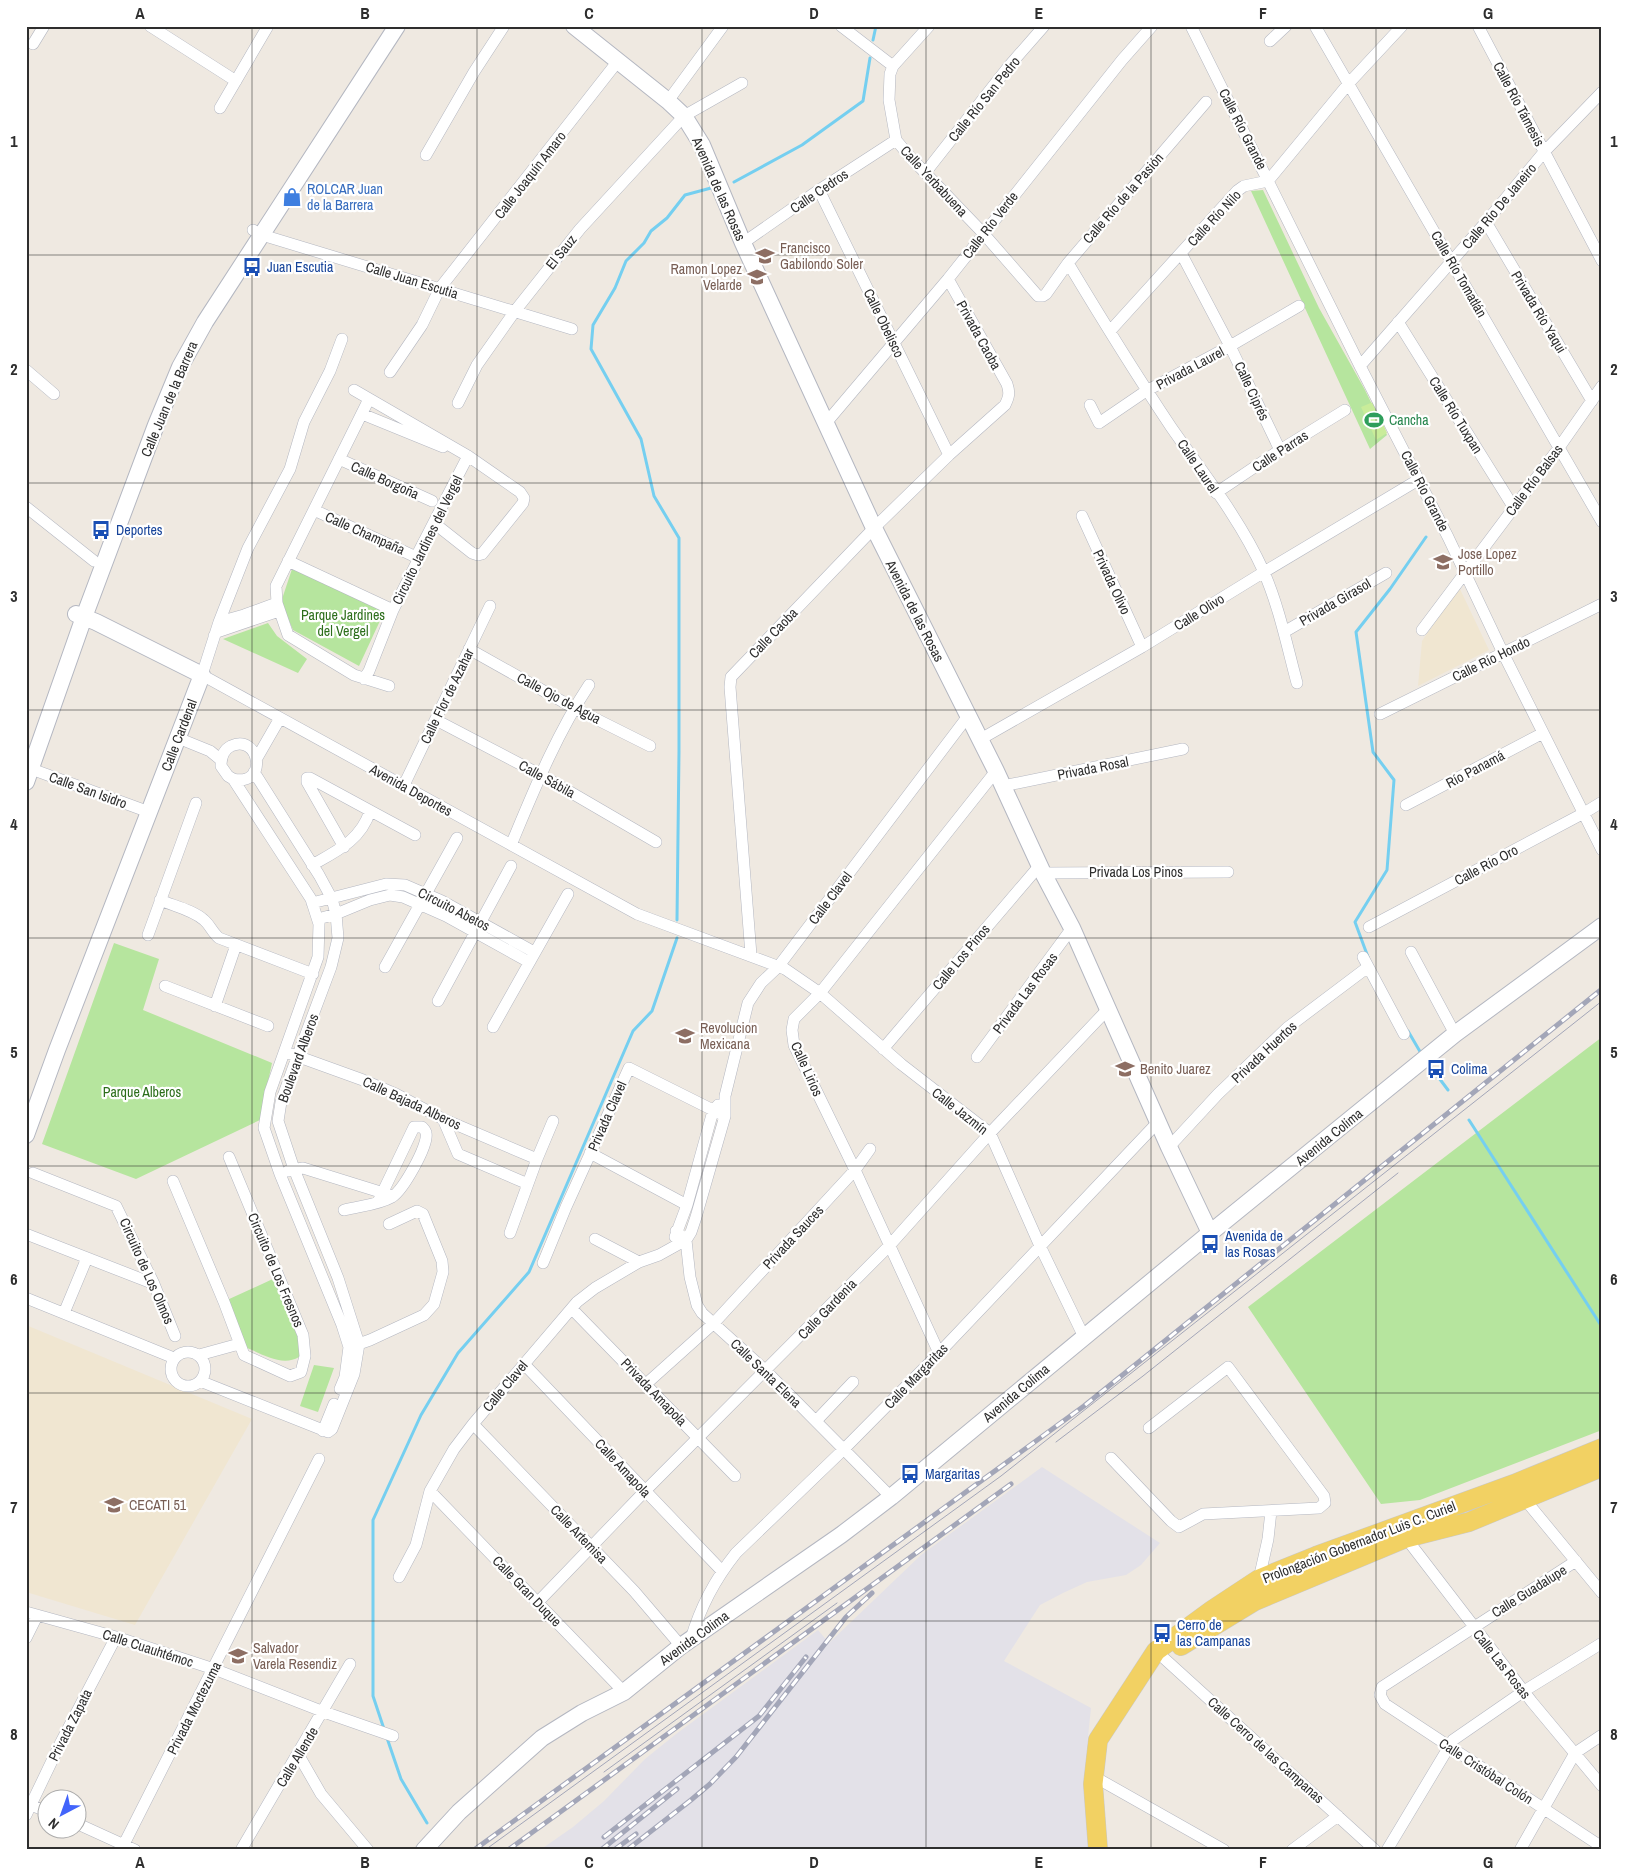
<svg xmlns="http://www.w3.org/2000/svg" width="1628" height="1876" font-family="'Archivo Narrow',sans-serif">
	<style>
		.industrial { fill: #e3e1e8 }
		.education { fill: #f0e6d1 }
		.green { fill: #b6e59e }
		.pitch { fill: #c9ec9a }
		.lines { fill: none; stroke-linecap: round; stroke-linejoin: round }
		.stream { stroke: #75cff0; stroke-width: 3 }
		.street-casing { stroke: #b4b7c1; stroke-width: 12 }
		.secondary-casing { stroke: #b4b7c1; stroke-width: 18 }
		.primary-casing { stroke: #c9c9c9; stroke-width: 20 }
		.street { stroke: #fff; stroke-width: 11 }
		.secondary { stroke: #fff; stroke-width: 16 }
		.primary { stroke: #f2d163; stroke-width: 19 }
		.tram { stroke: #a3a6b8; stroke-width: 1 }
		.rail-casing { stroke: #a3a6b8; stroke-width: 5 }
		.rail { stroke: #fff; stroke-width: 3; stroke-dasharray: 9; stroke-linecap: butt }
		.grid { fill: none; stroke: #2e2e2e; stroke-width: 1; stroke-opacity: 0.55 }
		.labels { text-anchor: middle; stroke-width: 4.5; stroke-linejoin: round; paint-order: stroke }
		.street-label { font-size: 14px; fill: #2e2e2e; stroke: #fff }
		.shop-label { font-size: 14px; fill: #366cbe; stroke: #fff; text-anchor: start }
		.education-label { font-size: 14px; fill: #785e54; stroke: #fff; text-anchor: start }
		.transit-label { font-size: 14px; fill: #164399; stroke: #fff; text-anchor: start }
		.leisure-label { font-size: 14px; fill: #27864d; stroke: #fff; text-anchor: start }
		.park-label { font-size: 14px; fill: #2c6e1b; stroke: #fff }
		.neatline { fill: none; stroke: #2e2e2e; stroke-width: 2 }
		.grid-label { font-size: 16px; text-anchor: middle; font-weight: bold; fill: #2e2e2e }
	</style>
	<rect width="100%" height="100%" fill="#efe9e1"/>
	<path class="industrial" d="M1042,1467L1160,1543L1141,1565L1126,1575L1087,1582L1063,1593L1040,1605L1004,1661L1091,1708L1083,1784L1089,1850H540L573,1827L604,1801L645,1759L676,1734L818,1630L829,1643L921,1555Z"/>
	<path class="education" d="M1459,587L1489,650L1418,686L1422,641Z
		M26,1325L252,1419L135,1625L26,1592Z"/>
	<path class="green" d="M1263,190L1319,308L1365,390L1387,435L1370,449L1251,191Z
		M293,566L385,610L359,666L293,630L281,602Z
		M268,623L277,636L307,659L298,673L223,639Z
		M114,943L159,959L143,1010L272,1063L260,1120L136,1179L42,1144Z
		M1602,1037V1430L1420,1500L1381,1504L1248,1307Z
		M275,1278L300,1337L299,1357C282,1367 263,1354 247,1348L227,1300Z
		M314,1365L334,1368L318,1412L300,1406Z"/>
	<path class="pitch" d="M1373,402L1387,433L1376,440L1361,407Z"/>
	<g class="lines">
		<path class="stream" d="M873,40L876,26
			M734,182L802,145L863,101L870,58
			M677,920L679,751V538L654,496L641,439L591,349L593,325L615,288L626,261L644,243L651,231L667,218L685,195L711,188
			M1368,957L1355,922L1387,870L1394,780L1373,752L1356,632L1390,589L1426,537
			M1408,1031L1422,1055
			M1427,1062L1448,1090
			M1469,1120L1602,1327
			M384,1729L373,1696V1520L421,1415L458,1353L529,1272L633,1031L652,1011L677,938
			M387,1738L401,1779L427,1823"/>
		<g class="street-casing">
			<path id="street" d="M150,26L236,81
				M841,26L893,66
				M929,26L893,66L890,74L889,100L896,140L911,158L983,233L1038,296H1043L1046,294L1068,263L1206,102
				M1191,26L1360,366L1448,537L1503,653L1602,850
				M1315,26L1602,522
				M1478,26L1602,261
				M1270,41L1286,26
				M33,44L44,26
				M668,101L723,26
				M220,108L268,26
				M426,155L474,72L504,26
				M925,173L1009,66L1044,26
				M819,190L949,455
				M1486,222L1592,401
				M253,230L262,235L572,329
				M743,243L819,190L896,140
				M1181,253L1230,346L1280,450
				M1068,263C1101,318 1135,373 1171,427C1203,473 1240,519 1263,570C1279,606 1287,646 1297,683
				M1398,322L1514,508
				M1110,331L1237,191L1244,186L1268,181L1349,83L1402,26
				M342,339L330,371L304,422L290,469L248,548L219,622L202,675L637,914L785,969L820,993L901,1064L990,1133L1040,1246L1084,1337
				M1360,366L1486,222L1544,152L1602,92
				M26,370L54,394
				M390,372L422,325L440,288L618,61
				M354,390L468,456L520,492L524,498L523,503L482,554L478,555L472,553L434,523
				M369,399L276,586L277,603L288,635L354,675L389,686
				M458,403L477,365L515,311L580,229L684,116L742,83
				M1090,405L1099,423L1146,391L1230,346L1299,306
				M362,414L443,447
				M826,423L948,279L1122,60L1152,26
				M339,459L432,501
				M1216,493L1280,450L1345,410
				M26,507L94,561
				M314,510L416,557
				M1082,516L1142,647
				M288,561L393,610
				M219,622L244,615L277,603
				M1422,630L1558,449L1602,386
				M1284,632L1386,573
				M214,636L217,632L279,611
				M469,649L574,708L650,746
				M364,679L369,671L393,610L417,562L416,557L468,456
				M1380,714L1602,604
				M436,720L541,775L656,842
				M178,738L210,751L221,760
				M979,740L1142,647L1264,572L1418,480
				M257,758L280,718
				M26,767L149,812
				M233,779C269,787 260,733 231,746C223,750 221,758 221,766L228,776L233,779L311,899L319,924L318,957L270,1092L264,1128L280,1174L342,1325L349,1347L345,1377L340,1389
				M404,785L490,606
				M1003,786L1183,749
				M1406,805L1543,733
				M511,845C534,790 556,735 589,685
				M344,847L307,782V778H310L415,835
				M312,865C337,851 361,840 370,811
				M1043,873L1228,872
				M160,900C174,906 193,910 204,920C210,925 212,932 219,938L313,974
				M312,903L386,884L405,885L442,901L534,952
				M318,919L336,914L370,900L390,895L403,897L446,916L529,962
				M1369,927L1584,813L1602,802
				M148,935L196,803
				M1411,952L1455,1034
				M751,955L730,687L731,677L874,528L949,455L1005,405C1009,397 1010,393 1007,384L948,279
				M1363,957L1404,1034
				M385,967L457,838
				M165,986L268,1026
				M438,1001L511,866
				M215,1006L236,945
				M493,1027L568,894
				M883,1049L1040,865
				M291,1054L363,1080L396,1094L443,1119L537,1159
				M977,1057L1072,928
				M443,1119L458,1154L528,1184
				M1169,1147L1218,1094L1287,1028L1368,967
				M590,1153L687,1205
				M288,1171L303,1168L390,1195
				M33,1173L116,1206L154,1284L175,1336
				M173,1181L224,1302L244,1355L290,1376L301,1372L305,1356L303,1335L229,1157
				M344,1210C360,1206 378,1205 392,1197C403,1190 429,1145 426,1133C426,1131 423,1128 422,1127H414L378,1202
				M676,1231L686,1240L690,1277L697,1305L702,1313L766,1371L891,1497
				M510,1233L537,1159L553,1121
				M26,1234L154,1284
				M675,1237L687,1205L713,1111L718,1105
				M595,1239L639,1262
				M543,1263L566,1207L629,1068L725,1116
				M26,1298L174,1358
				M572,1309L735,1476
				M64,1313L87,1258
				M353,1346L370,1340L424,1315L434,1304L443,1272L442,1261L423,1214L417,1211L389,1224
				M171 1369a17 17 0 1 1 34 0a17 17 0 1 1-34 0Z
				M939,1353L855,1170L794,1045L792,1030L794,1019L820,993L996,771
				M199,1355L239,1344
				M524,1364L722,1571
				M200,1381L328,1432L332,1429L354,1374L359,1344L338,1278L294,1169L278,1121L281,1102L292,1071L331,967L338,938L336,914L332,899L319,875L254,772
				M646,1384L714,1323L855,1170L870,1149
				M816,1421L853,1382
				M473,1424L634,1591L681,1646
				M323,1431L334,1404
				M1111,1458L1171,1521L1179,1527L1203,1514L1319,1508L1325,1503L1324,1496L1228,1367L1149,1428
				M430,1491L624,1692
				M1522,1496L1602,1593
				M1406,1538L1532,1702L1602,1786
				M1576,1561L1382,1687L1380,1695L1385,1704L1602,1847
				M399,1577L416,1545L430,1491L454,1449L473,1424L577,1302L595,1288L639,1262L659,1255L686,1240L691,1232L696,1217L725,1116V1096L748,1003L761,983L778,967L968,716
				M1259,1579L1268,1539L1271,1511
				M538,1602L645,1491L889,1246L990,1133L1108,1009
				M26,1612L116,1637L214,1669L324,1712L393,1736
				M26,1638L37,1616
				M691,1639C700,1608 716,1578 736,1553L844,1449L939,1353L1158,1122
				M1156,1651L1375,1850
				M298,1754L321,1794L368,1850
				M1093,1776L1224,1850
				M26,1803L48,1812
				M26,1815L61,1742L116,1637
				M78,1824L135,1850
				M121,1850L319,1459
				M241,1850L350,1664
				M1292,1850L1338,1816
				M1387,1850L1453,1740L1524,1691L1602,1643
				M1520,1850L1575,1753L1602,1735"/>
		</g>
		<g class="secondary-casing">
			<path id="secondary" d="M574,26L668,101L684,116L702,145L743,243L874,528L996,771L1043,873L1072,928L1169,1147L1210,1233
				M26,782L84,617L156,425L180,367L205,322L397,26
				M26,1135L57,1050L202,675L96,622L76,614
				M424,1850L459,1812L542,1738L582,1713L624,1692L681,1646L841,1535L891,1497L1210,1233L1455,1034L1602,926"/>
		</g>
		<g class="primary-casing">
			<path id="primary" d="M1181,1646L1255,1601L1406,1538L1469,1522L1602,1467
				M1098,1850L1093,1784L1098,1740L1156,1651L1212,1610L1259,1579L1316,1556L1514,1484L1602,1448"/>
		</g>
		<use href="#street" class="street"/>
		<use href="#secondary" class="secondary"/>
		<use href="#primary" class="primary"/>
		<path class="tram" d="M1056,1442L1143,1376L1398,1173
			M604,1772L837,1603
			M485,1850L1001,1476L1602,1001"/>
		<g class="rail-casing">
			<path id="rail" d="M604,1837L759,1716L806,1657
				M474,1850L1084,1406L1602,989
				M508,1850L1011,1484
				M601,1850L677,1789
				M614,1850L636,1834
				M627,1850L691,1800L710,1784L736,1757L846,1617L872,1593"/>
		</g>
		<use href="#rail" class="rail"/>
	</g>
	<path class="grid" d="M252,26V1850M477,26V1850M702,26V1850M926,26V1850M1151,26V1850M1376,26V1850M26,255H1602M26,483H1602M26,710H1602M26,938H1602M26,1166H1602M26,1393H1602M26,1621H1602"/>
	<defs>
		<g id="shop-bare" transform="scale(1.5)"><path d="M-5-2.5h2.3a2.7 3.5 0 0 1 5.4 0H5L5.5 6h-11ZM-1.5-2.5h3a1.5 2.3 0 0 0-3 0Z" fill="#3f7fe0" stroke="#fff" stroke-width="2.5" paint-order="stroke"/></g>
		<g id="school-bare" transform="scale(1.5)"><path d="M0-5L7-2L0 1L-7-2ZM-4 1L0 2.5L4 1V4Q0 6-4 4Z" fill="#8d6e63" stroke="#fff" stroke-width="2.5" paint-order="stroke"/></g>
		<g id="bus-bare" transform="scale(1.5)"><path d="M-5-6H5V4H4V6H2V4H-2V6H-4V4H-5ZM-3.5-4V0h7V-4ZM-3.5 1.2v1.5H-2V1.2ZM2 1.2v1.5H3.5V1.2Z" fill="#1a4fb4" stroke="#fff" stroke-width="2.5" paint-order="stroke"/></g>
		<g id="stadium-bare" transform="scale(1.5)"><path d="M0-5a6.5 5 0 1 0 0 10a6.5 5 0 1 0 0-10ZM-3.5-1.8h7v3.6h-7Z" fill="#2e9e5b" stroke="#fff" stroke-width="2.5" paint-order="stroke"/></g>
		<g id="university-bare" transform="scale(1.5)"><path d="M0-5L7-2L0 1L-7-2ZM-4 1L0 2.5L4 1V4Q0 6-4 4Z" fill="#8d6e63" stroke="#fff" stroke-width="2.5" paint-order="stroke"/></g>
	</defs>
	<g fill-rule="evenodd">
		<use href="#shop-bare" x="292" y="197"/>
		<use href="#school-bare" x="765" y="256"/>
		<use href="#bus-bare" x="252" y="267"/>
		<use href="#school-bare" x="757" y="277"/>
		<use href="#stadium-bare" x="1374" y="420"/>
		<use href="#bus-bare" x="101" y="530"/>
		<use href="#school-bare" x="1443" y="562"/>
		<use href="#school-bare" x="685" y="1036"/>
		<use href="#school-bare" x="1125" y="1069"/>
		<use href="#bus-bare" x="1436" y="1069"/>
		<use href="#bus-bare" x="1210" y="1244"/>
		<use href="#bus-bare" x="910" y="1474"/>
		<use href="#university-bare" x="114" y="1505"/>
		<use href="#bus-bare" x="1162" y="1633"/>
		<use href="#school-bare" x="238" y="1656"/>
	</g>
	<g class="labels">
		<g class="street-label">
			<text transform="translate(984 99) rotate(-51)" y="5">Calle Río San Pedro</text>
			<text transform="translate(1519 104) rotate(62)" y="5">Calle Río Támesis</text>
			<text transform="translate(1243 129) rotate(63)" y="5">Calle Río Grande</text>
			<text transform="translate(530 175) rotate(-52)" y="5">Calle Joaquín Amaro</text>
			<text transform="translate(934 181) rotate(47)" y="5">Calle Yerbabuena</text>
			<text transform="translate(719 189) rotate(66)" y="5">Avenida de las Rosas</text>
			<text transform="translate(819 191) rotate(-34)" y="5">Calle Cedros</text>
			<text transform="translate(1123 198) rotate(-49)" y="5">Calle Río de la Pasión</text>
			<text transform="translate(1499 206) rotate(-50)" y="5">Calle Río De Janeiro</text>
			<text transform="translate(1214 218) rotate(-47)" y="5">Calle Río Nilo</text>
			<text transform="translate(990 225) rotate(-52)" y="5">Calle Río Verde</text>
			<text transform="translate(561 252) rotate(-51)" y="5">El Sauz</text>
			<text transform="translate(1459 274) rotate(60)" y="5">Calle Río Tomatlán</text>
			<text transform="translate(412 280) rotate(17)" y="5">Calle Juan Escutia</text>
			<text transform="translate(1539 312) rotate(59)" y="5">Privada Río Yaqui</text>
			<text transform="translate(884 323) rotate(64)" y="5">Calle Obelisco</text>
			<text transform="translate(979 335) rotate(61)" y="5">Privada Caoba</text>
			<text transform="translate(1190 368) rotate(-28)" y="5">Privada Laurel</text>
			<text transform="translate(1252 391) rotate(65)" y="5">Calle Ciprés</text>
			<text transform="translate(169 399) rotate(-67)" y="5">Calle Juan de la Barrera</text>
			<text transform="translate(1456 415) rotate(58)" y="5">Calle Río Tuxpan</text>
			<text transform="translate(1280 451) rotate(-33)" y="5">Calle Parras</text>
			<text transform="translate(1198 466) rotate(56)" y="5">Calle Laurel</text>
			<text transform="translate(385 480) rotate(24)" y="5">Calle Borgoña</text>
			<text transform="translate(1534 480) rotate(-53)" y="5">Calle Río Balsas</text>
			<text transform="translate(1425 491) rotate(63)" y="5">Calle Río Grande</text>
			<text transform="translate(365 533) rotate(24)" y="5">Calle Champaña</text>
			<text transform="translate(427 540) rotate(-64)" y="5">Circuito Jardines del Vergel</text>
			<text transform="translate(1112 582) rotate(65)" y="5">Privada Olivo</text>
			<text transform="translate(1335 602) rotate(-30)" y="5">Privada Girasol</text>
			<text transform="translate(915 611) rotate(63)" y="5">Avenida de las Rosas</text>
			<text transform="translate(1199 612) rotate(-32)" y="5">Calle Olivo</text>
			<text transform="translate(773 633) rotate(-46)" y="5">Calle Caoba</text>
			<text transform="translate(1491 659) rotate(-26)" y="5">Calle Río Hondo</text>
			<text transform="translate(447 696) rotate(-64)" y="5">Calle Flor de Azahar</text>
			<text transform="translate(559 698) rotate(28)" y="5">Calle Ojo de Agua</text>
			<text transform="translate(179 735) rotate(-69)" y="5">Calle Cardenal</text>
			<text transform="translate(1093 768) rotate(-11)" y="5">Privada Rosal</text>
			<text transform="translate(1475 769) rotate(-28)" y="5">Río Panamá</text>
			<text transform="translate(547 779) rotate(29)" y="5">Calle Sábila</text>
			<text transform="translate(88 790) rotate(20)" y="5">Calle San Isidro</text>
			<text transform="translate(411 790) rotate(29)" y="5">Avenida Deportes</text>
			<text transform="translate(1486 865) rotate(-28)" y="5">Calle Río Oro</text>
			<text x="1136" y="877">Privada Los Pinos</text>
			<text transform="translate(830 898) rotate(-53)" y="5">Calle Clavel</text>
			<text transform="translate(454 909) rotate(27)" y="5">Circuito Abetos</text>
			<text transform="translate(961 957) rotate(-50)" y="5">Calle Los Pinos</text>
			<text transform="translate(1025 993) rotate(-53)" y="5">Privada Las Rosas</text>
			<text transform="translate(1264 1052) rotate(-43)" y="5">Privada Huertos</text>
			<text transform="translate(298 1058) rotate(-70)" y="5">Boulevard Alberos</text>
			<text transform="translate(807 1069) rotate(66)" y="5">Calle Lirios</text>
			<text transform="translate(412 1103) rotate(25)" y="5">Calle Bajada Alberos</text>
			<text transform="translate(960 1111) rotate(38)" y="5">Calle Jazmín</text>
			<text transform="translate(607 1116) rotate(-66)" y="5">Privada Clavel</text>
			<text transform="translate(1329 1137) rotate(-39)" y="5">Avenida Colima</text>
			<text transform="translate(793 1237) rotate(-47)" y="5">Privada Sauces</text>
			<text transform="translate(276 1270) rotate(67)" y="5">Circuito de Los Fresnos</text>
			<text transform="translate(147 1271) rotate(66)" y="5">Circuito de Los Olmos</text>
			<text transform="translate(827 1309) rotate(-46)" y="5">Calle Gardenia</text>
			<text transform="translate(766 1373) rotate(44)" y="5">Calle Santa Elena</text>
			<text transform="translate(916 1376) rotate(-46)" y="5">Calle Margaritas</text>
			<text transform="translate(505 1386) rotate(-50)" y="5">Calle Clavel</text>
			<text transform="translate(654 1392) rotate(46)" y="5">Privada Amapola</text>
			<text transform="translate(1016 1393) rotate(-40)" y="5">Avenida Colima</text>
			<text transform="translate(623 1468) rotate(47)" y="5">Calle Amapola</text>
			<text transform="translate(579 1534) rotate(46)" y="5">Calle Artemisa</text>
			<text transform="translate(1359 1542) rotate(-21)" y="5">Prolongación Gobernador Luis C. Curiel</text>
			<text transform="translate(527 1591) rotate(46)" y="5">Calle Gran Duque</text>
			<text transform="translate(1529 1591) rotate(-32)" y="5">Calle Guadalupe</text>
			<text transform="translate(694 1638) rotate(-36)" y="5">Avenida Colima</text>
			<text transform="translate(148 1648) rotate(18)" y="5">Calle Cuauhtémoc</text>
			<text transform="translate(1502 1664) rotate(52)" y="5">Calle Las Rosas</text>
			<text transform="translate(194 1708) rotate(-63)" y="5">Privada Moctezuma</text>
			<text transform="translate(70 1725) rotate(-63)" y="5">Privada Zapata</text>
			<text transform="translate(1266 1750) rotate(42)" y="5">Calle Cerro de las Campanas</text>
			<text transform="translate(297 1757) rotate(-59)" y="5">Calle Allende</text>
			<text transform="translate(1486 1771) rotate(33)" y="5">Calle Cristóbal Colón</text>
		</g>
		<g class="shop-label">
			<text x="307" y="194">ROLCAR Juan<tspan x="307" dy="16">de la Barrera</tspan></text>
		</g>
		<g class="education-label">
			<text x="780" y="253">Francisco<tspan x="780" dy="16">Gabilondo Soler</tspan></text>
			<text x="742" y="274" text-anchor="end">Ramon Lopez<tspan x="742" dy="16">Velarde</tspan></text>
			<text x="1458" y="559">Jose Lopez<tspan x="1458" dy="16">Portillo</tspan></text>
			<text x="700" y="1033">Revolucion<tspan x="700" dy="16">Mexicana</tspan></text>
			<text x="1140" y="1074">Benito Juarez</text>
			<text x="129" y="1510">CECATI 51</text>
			<text x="253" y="1653">Salvador<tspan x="253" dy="16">Varela Resendiz</tspan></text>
		</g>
		<g class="transit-label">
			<text x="267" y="272">Juan Escutia</text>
			<text x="116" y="535">Deportes</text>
			<text x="1451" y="1074">Colima</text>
			<text x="1225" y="1241">Avenida de<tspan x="1225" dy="16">las Rosas</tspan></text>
			<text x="925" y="1479">Margaritas</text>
			<text x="1177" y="1630">Cerro de<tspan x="1177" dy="16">las Campanas</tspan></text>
		</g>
		<g class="leisure-label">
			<text x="1389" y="425">Cancha</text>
		</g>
		<g class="park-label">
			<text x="343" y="620">Parque Jardines<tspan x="343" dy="16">del Vergel</tspan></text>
			<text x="142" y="1097">Parque Alberos</text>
		</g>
	</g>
	<rect width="1628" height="1876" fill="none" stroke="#ffffff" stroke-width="55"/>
	<g transform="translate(62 1814) rotate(221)"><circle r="24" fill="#ffffff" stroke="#ababab"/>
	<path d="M0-4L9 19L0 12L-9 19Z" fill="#4264fb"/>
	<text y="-8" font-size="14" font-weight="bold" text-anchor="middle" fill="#2e2e2e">N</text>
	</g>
	<rect x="28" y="28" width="1572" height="1820" class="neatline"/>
	<g class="grid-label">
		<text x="140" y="19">A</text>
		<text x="365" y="19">B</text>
		<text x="589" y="19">C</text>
		<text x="814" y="19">D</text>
		<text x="1039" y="19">E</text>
		<text x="1263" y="19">F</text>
		<text x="1488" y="19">G</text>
		<text x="14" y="147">1</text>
		<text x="1614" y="147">1</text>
		<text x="14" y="375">2</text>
		<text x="1614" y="375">2</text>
		<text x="14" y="602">3</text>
		<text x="1614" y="602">3</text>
		<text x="14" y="830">4</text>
		<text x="1614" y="830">4</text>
		<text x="14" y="1058">5</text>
		<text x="1614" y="1058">5</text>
		<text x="14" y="1285">6</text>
		<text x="1614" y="1285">6</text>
		<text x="14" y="1513">7</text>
		<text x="1614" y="1513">7</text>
		<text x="14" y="1740">8</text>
		<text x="1614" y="1740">8</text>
		<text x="140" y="1868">A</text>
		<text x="365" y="1868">B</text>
		<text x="589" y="1868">C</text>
		<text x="814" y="1868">D</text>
		<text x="1039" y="1868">E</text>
		<text x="1263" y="1868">F</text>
		<text x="1488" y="1868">G</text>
	</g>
</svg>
